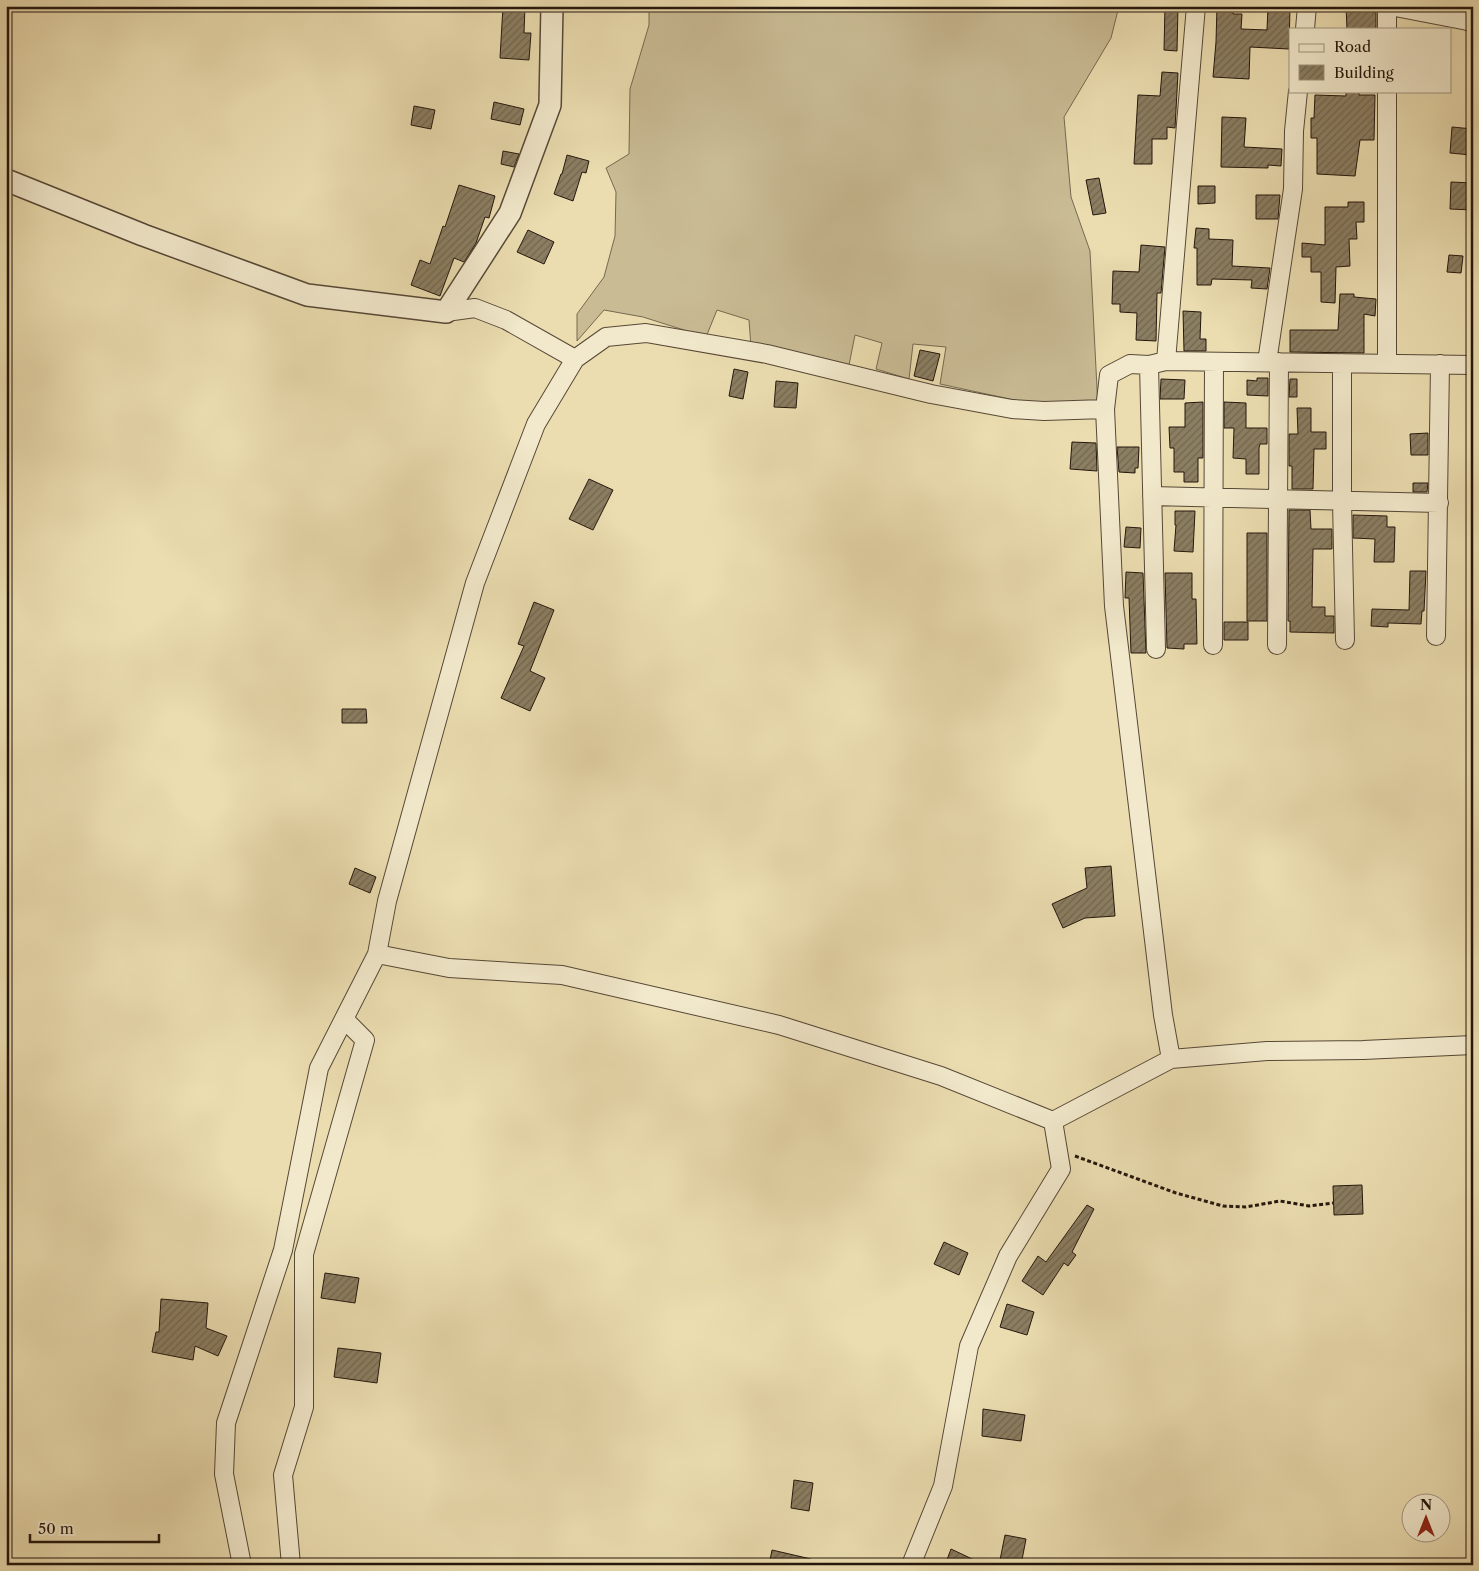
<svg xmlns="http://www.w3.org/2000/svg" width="1479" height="1571" font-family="'Libre Caslon Text',serif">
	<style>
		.grass { fill: #c9bb94; stroke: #766950 }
		.building { fill: url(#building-hatch); stroke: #24170d }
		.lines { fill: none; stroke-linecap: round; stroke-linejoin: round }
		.minor-casing { stroke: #564836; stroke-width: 20 }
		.tertiary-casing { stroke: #564836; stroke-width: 24 }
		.path { stroke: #24170d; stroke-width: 3; stroke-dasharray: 4 2.5; stroke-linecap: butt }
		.minor { stroke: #f2e9cc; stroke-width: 18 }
		.tertiary { stroke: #f2e9cc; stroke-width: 21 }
	</style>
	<defs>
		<pattern id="building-hatch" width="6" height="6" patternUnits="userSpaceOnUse" patternTransform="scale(1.25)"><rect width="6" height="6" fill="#8b7e62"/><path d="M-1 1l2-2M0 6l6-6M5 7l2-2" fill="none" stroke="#71664f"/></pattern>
	</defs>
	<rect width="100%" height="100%" fill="#ebddb0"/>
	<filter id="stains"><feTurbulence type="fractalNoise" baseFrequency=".004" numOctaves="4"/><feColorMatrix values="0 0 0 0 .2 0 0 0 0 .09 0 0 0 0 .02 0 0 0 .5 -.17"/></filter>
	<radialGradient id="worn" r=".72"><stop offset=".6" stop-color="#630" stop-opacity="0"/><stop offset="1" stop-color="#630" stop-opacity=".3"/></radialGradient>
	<path class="grass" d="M649,6H1119L1111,38L1064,117L1071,197L1090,251L1098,408L1042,406L940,384L946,347L913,344L909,379L876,369L882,343L855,335L849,365L751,347L749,320L717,310L706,337L643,317L604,310L577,341V314L604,277L615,236L616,192L606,168L629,154L630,89L649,25Z"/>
	<path class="building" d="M503,6H525L524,33H531L529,60L500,58Z
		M1165,6H1178L1177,51L1164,50Z
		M1217,6H1233V14H1242L1241,29L1267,30L1268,7H1290L1289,49L1250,47L1249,79L1213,77L1216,42Z
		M1346,6H1372V12H1376V29H1347Z
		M1162,72L1178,73L1175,128L1167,127V139H1152V164H1134L1138,95L1160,96Z
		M1346,91H1359V95H1375L1374,140H1360L1355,176L1317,174V138H1311V118H1314L1315,95L1346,96Z
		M494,102L524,109L520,125L491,119Z
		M414,106L435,110L431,129L411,125Z
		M1222,117L1246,118L1244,147L1282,149L1281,166L1268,165V168L1221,167Z
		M1452,127L1473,129L1471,155L1450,153Z
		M503,151L519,154L514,167L501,164Z
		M567,155L589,161L586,173L582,172L573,201L554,194L561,174H562Z
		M1099,178L1106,213L1093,215L1086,180Z
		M1451,182L1473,183V210L1450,209Z
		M459,185L495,196L489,218L485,217L476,243L464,262L454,258L440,296L411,285L420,260L430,264L443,226L445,227Z
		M1198,186H1215V203L1198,204Z
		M1256,195H1280L1278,219H1256Z
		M1348,202H1364V222H1356L1357,239H1349L1350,266L1336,267L1335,303L1321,302V272H1311V257H1302V243L1325,245V207H1348Z
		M1196,228L1209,229V239L1233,240L1232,266L1270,268L1267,289L1251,288L1252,280L1212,279L1211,285H1197V248H1194Z
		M528,230L554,242L544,264L517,252Z
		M1141,245L1165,247L1161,293H1157L1156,341L1136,340L1137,313L1120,312V304H1112L1113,271L1139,272Z
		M1449,255L1463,256L1461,273L1447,272Z
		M1340,294H1354V297L1376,299L1375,316L1364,314V353L1290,352V330H1338Z
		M1183,311L1201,312L1200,339H1206V351H1184Z
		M920,350L940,354L933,381L914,376Z
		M734,369L748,372L743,399L729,396Z
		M1257,378H1268V396L1247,395V380L1257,381Z
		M1161,379L1185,380L1184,399H1160Z
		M1290,379H1297V397H1289Z
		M776,381L798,383L796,408L774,407Z
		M1203,402V458H1198V482H1184V472H1174V448H1170L1169,427H1185V403Z
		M1224,402L1246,403V428H1267V444H1260L1259,448V474H1246V459L1233,458L1234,428H1224Z
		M1297,408H1311V432H1326V449H1314L1313,489H1292V466H1289V434H1298Z
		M1428,433V455H1411L1410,434Z
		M1072,442L1096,443L1097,471L1070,469Z
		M1117,447H1139L1138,468H1135V473L1119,472Z
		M589,479L613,490L593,530L569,519Z
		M1413,483H1428L1427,492H1413Z
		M1289,510H1310L1311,529H1332V549H1313L1312,607H1325V616H1334V633L1290,632V621H1288Z
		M1175,511H1195L1193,552L1174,551L1176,525H1175Z
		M1353,515L1387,516V527H1395L1394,562H1374L1375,539L1353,538Z
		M1126,527L1141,528L1140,548L1124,547Z
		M1247,533H1267V621H1247Z
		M1410,571H1426L1424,611H1422L1421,624L1388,623V627L1371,626L1372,609L1409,610Z
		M1126,572L1143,573L1146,653H1131L1129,598H1125Z
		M1165,573H1192V599H1196L1197,644H1184V649L1167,648Z
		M534,602L554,610L530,671L545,678L530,711L501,698L524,646L518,644Z
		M1224,622H1248V640H1224Z
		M342,709H366L367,723H342Z
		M1111,866L1115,916L1085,918L1063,928L1052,904L1087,888L1085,868Z
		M355,868L376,877L370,893L349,884Z
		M1362,1185L1363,1214L1334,1215L1333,1186Z
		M1087,1205L1094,1209L1072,1252L1076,1255L1068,1266L1064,1263L1043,1295L1022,1281L1038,1256L1046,1262Z
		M944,1242L968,1253L959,1275L934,1264Z
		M325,1273L359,1278L355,1303L321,1298Z
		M161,1299L208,1303L206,1328L227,1336L218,1356L195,1346L193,1360L152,1352L156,1332H159Z
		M1007,1304L1034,1312L1027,1335L1000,1327Z
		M338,1348L381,1353L377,1383L334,1377Z
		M983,1409L1025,1415L1021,1441L982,1436Z
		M794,1480L813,1483L809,1511L791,1508Z
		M1005,1535L1026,1539L1021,1565H999Z
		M951,1549L985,1565H945Z
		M772,1550L811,1559L810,1565H769Z"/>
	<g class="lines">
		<g class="minor-casing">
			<path id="minor" d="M1387,6V29
				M1390,6L1473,22
				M1467,21L1469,6
				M1305,29L1307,6
				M1387,91V364
				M446,312L475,308L506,320L575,359L536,424L475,583L387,901L377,954L449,968L562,975L779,1025L941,1076L1053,1121L1171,1059L1267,1051L1363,1050L1473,1045
				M575,359L606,337L646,333L767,354L931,394L1012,409L1044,411L1105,409
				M1166,361L1196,6
				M1267,362L1293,189L1294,131L1298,91
				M1342,363V501L1345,640
				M1149,365L1156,649
				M1152,496L1439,503
				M1436,636L1440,364
				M1213,645L1214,362
				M1277,645L1279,362
				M1171,1059L1163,1015L1114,606L1105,409L1109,375L1130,364L1149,365L1166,361L1473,365
				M242,1565L224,1474L226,1423L283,1250L319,1068L377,954
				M291,1565L283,1475L304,1407V1254L365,1040L344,1019
				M911,1565L943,1486L969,1346L1008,1256L1061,1169L1053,1121"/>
		</g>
		<g class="tertiary-casing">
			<path id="tertiary" d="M6,180L143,235L307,295L446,312L510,213L550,105L552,6"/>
		</g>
		<path class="path" d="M1075,1156L1176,1193L1223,1206L1246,1207L1280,1201L1309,1206L1333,1203"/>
		<use href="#minor" class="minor"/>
		<use href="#tertiary" class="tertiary"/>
	</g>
	<rect width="1479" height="1571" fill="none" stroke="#ebddb0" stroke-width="25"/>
	<rect x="8" y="8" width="1464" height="1556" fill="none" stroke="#24170d" stroke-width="2.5"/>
	<rect x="12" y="12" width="1454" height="1546" fill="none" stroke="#24170d"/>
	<rect x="1289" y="28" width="162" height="65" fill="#f2e9cc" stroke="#a09580"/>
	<rect x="1299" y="44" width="25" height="8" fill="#f2e9cc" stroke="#a09580"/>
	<text x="1334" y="52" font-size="15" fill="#24170d">Road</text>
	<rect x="1299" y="65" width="25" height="15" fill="url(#building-hatch)" stroke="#a09580"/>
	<text x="1334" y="78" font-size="15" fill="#24170d">Building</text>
	<g transform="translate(1426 1518)"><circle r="24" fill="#f2e9cc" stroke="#a09580"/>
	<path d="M0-4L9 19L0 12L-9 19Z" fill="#8f2418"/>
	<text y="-8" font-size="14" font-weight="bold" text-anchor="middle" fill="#24170d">N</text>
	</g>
	<path d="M30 1534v8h129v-8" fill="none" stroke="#24170d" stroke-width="2.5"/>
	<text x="38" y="1534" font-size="15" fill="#24170d" stroke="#f2e9cc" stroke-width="4" paint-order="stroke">50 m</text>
	<rect width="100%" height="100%" filter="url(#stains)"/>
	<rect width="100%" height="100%" fill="url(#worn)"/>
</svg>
